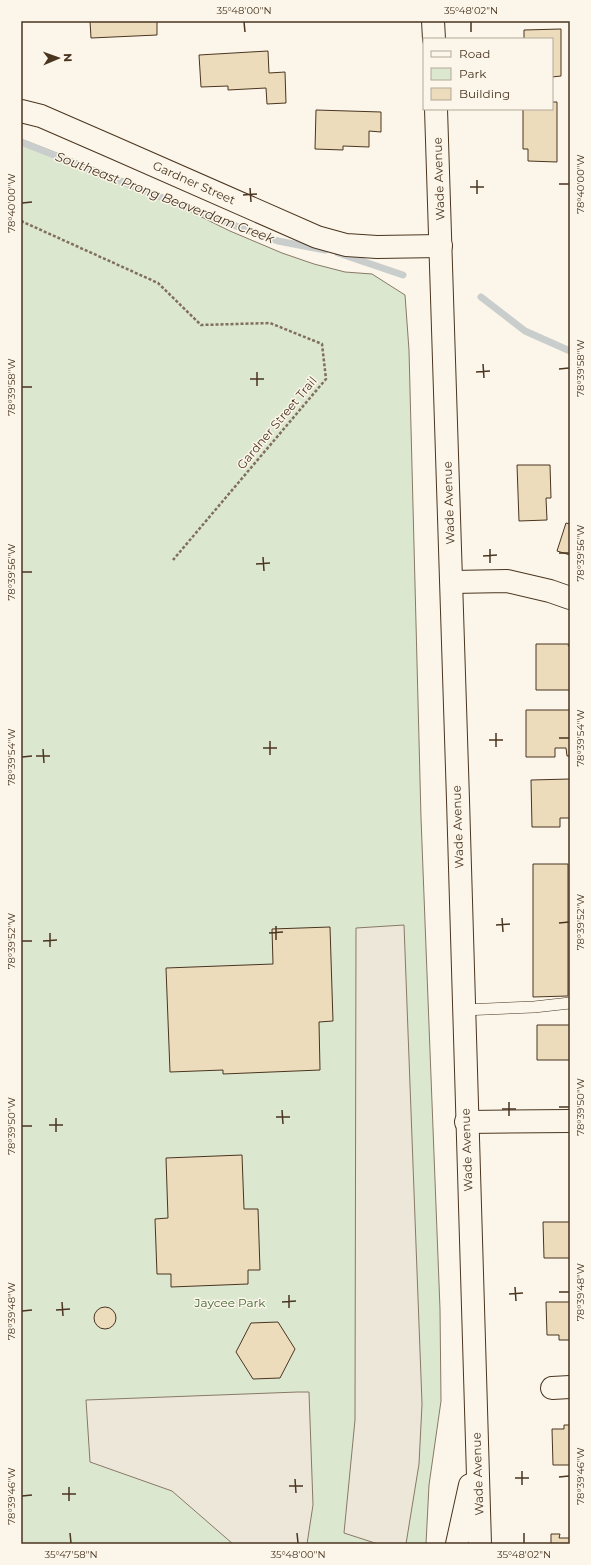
<svg xmlns="http://www.w3.org/2000/svg" width="591" height="1565" font-family="Montserrat,sans-serif">
	<style>
		.green { fill: #dce7d0; stroke: #887966 }
		.parking { fill: #ede7d9; stroke: #887966 }
		.lines { fill: none; stroke-linecap: round; stroke-linejoin: round }
		.stream { stroke: #c9cecd; stroke-width: 7 }
		.building { fill: #ecdcbc; stroke: #4a3520 }
		.service-casing { stroke: #4a3520; stroke-width: 12 }
		.minor-casing { stroke: #4a3520; stroke-width: 24 }
		.tertiary-casing { stroke: #4a3520; stroke-width: 24 }
		.primary-casing { stroke: #4a3520; stroke-width: 24 }
		.path { stroke: #7f6f5c; stroke-width: 2.5; stroke-dasharray: 3 2; stroke-linecap: butt }
		.service { stroke: #fbf6e9; stroke-width: 11 }
		.minor { stroke: #fbf6e9; stroke-width: 22 }
		.tertiary { stroke: #fbf6e9; stroke-width: 22 }
		.primary { stroke: #fbf6e9; stroke-width: 22 }
		.ticks { fill: none; stroke: #4a3520; stroke-width: 1.5 }
		.labels { text-anchor: middle; stroke-width: 3; stroke-linejoin: round; paint-order: stroke }
		.street-label { font-size: 12px; fill: #4a3520; stroke: #fbf6e9 }
		.park-label { font-size: 12px; fill: #436837; stroke: #fbf6e9 }
		.water-label { font-size: 13px; font-style: italic; fill: #4a3520; stroke: #fbf6e9 }
		.neatline { fill: none; stroke: #4a3520; stroke-width: 1.5 }
		.ticks-label { font-size: 10px; text-anchor: middle; fill: #4a3520 }
	</style>
	<rect width="100%" height="100%" fill="#fbf6e9"/>
	<path class="green" d="M21,139L128,181L230,231L282,253L314,264L345,272L372,274L405,295L409,350L421,818L440,1309L441,1401L429,1485L426,1544H21Z"/>
	<path class="parking" d="M404,925L422,1404L419,1464L406,1544H378L344,1533L355,1420L356,928Z
		M298,1392H309L313,1505L307,1544H233L172,1491L90,1462L86,1400Z"/>
	<g class="lines">
		<path class="stream" d="M21,142L219,220L278,241L325,250
			M338,253L403,275
			M481,297L525,331L570,351"/>
	</g>
	<path class="building" d="M90,21H157V35L91,38Z
		M561,29V76L552,77V39H524V30Z
		M268,51L269,73L285,72L286,103L267,104L266,88L228,90V86L201,87L199,55Z
		M552,102H557V162L528,161V149H523V109H552Z
		M316,110L381,112V132L369,131V147L343,146V150L315,149Z
		M517,465H550L551,498H546L547,520L519,521Z
		M566,523L570,524V555L557,551Z
		M536,644H569L568,646H570V690H536Z
		M526,710H570V756H567L566,748H555V757H526Z
		M570,779V818H560V827H532L531,780Z
		M533,864H568V996L533,997Z
		M330,927L333,1021L319,1022L320,1070L223,1074V1070L170,1072L166,968L273,964L272,929Z
		M537,1025H570V1060H537Z
		M242,1155L244,1209H258L260,1270H248V1284L171,1287V1274H157L155,1219L168,1218L166,1158Z
		M543,1222H570V1258H544Z
		M546,1302H570V1340H559V1335H547Z
		M94 1318a11 11 0 1 1 22 0a11 11 0 1 1-22 0Z
		M278,1322L295,1349L280,1378L253,1379L236,1352L251,1323Z
		M564,1425H570V1465H553L552,1429H564Z
		M551,1534H560L559,1538H570V1544H551Z"/>
	<g class="lines">
		<g class="service-casing">
			<path id="service" d="M463,1010L534,1007L570,1003"/>
		</g>
		<g class="minor-casing">
			<path id="minor" d="M452,582L507,581L550,591L570,598
				M466,1122L570,1121
				M552,1388L570,1387"/>
		</g>
		<g class="tertiary-casing">
			<path id="tertiary" d="M21,111L41,116L110,146L317,237L346,245L377,247L441,246"/>
		</g>
		<g class="primary-casing">
			<path id="primary" d="M433,21L434,39
				M436,109C454,587 464,1066 480,1544
				M457,1544L470,1485"/>
		</g>
		<path class="path" d="M21,221L158,283L201,325L270,323L322,344L326,379L173,560"/>
		<use href="#service" class="service"/>
		<use href="#minor" class="minor"/>
		<use href="#tertiary" class="tertiary"/>
		<use href="#primary" class="primary"/>
	</g>
	<path class="ticks" d="M244,22L245,32M471,22V32M477,180V194M559,184H569M470,187H484M250,188L251,202M243,195L257,194M22,203L32,202M483,364L484,378M559,369L569,368M257,372V386M476,372L490,371M250,379H264M22,387H32M490,549V563M559,553H569M483,556L497,555M263,557L264,571M256,564L270,563M22,572H32M496,733V747M559,738H569M489,740H503M270,741V755M263,748H277M43,749L44,763M36,756H50M22,757L32,756M502,918L503,932M559,923L569,922M496,925L510,924M276,926V940M50,933V947M269,933L283,932M22,941H32M43,941L57,940M509,1102V1116M559,1107H569M502,1109H516M282,1110L283,1124M276,1117H290M56,1118V1132M49,1125H63M22,1126H32M515,1287L516,1301M559,1292H569M509,1294L523,1293M289,1295V1308M62,1302L63,1316M282,1302L296,1301M56,1310L70,1309M22,1311L32,1310M522,1471V1485M559,1477L569,1476M515,1478H529M295,1479L296,1493M289,1486H303M69,1487V1501M62,1494H76M22,1496L32,1495M70,1533L71,1543M297,1533L298,1543M524,1533V1543"/>
	<g class="labels">
		<g class="street-label">
			<text transform="translate(439 179) rotate(-92)" y="4">Wade Avenue</text>
			<text transform="translate(194 183) rotate(24)" y="4">Gardner Street</text>
			<text transform="translate(277 423) rotate(-50)" y="4">Gardner Street Trail</text>
			<text transform="translate(449 503) rotate(-92)" y="4">Wade Avenue</text>
			<text transform="translate(458 827) rotate(-92)" y="4">Wade Avenue</text>
			<text transform="translate(467 1150) rotate(-92)" y="4">Wade Avenue</text>
			<text transform="translate(478 1474) rotate(-92)" y="4">Wade Avenue</text>
		</g>
		<g class="park-label">
			<text x="230" y="1307">Jaycee Park</text>
		</g>
		<g class="water-label">
			<text transform="translate(165 197) rotate(21)" y="5">Southeast Prong Beaverdam Creek</text>
		</g>
	</g>
	<rect width="591" height="1565" fill="none" stroke="#fbf6e9" stroke-width="44"/>
	<rect x="423" y="38" width="130" height="72" fill="#fbf6e9" stroke="#b4a999"/>
	<rect x="431" y="51" width="20" height="6" fill="#fbf6e9" stroke="#b4a999"/>
	<text x="459" y="58" font-size="12" fill="#4a3520">Road</text>
	<rect x="431" y="68" width="20" height="12" fill="#dce7d0" stroke="#b4a999"/>
	<text x="459" y="78" font-size="12" fill="#4a3520">Park</text>
	<rect x="431" y="88" width="20" height="12" fill="#ecdcbc" stroke="#b4a999"/>
	<text x="459" y="98" font-size="12" fill="#4a3520">Building</text>
	<g transform="translate(58 58) rotate(88)" stroke="#fbf6e9" stroke-width="3" paint-order="stroke">
	<path d="M0-3L7 15L0 10L-7 15Z" fill="#4a3520"/>
	<text y="-6" font-size="11" font-weight="bold" text-anchor="middle" fill="#4a3520">N</text>
	</g>
	<rect x="22" y="22" width="547" height="1521" class="neatline"/>
	<g class="ticks-label">
		<text x="244" y="14">35°48'00"N</text>
		<text x="471" y="14">35°48'02"N</text>
		<text transform="translate(580 184) rotate(-90)" y="4">78°40'00"W</text>
		<text transform="translate(11 203) rotate(-90)" y="4">78°40'00"W</text>
		<text transform="translate(580 368) rotate(-90)" y="4">78°39'58"W</text>
		<text transform="translate(11 387) rotate(-90)" y="4">78°39'58"W</text>
		<text transform="translate(580 553) rotate(-90)" y="4">78°39'56"W</text>
		<text transform="translate(11 572) rotate(-90)" y="4">78°39'56"W</text>
		<text transform="translate(580 738) rotate(-90)" y="4">78°39'54"W</text>
		<text transform="translate(11 757) rotate(-90)" y="4">78°39'54"W</text>
		<text transform="translate(580 922) rotate(-90)" y="4">78°39'52"W</text>
		<text transform="translate(11 941) rotate(-90)" y="4">78°39'52"W</text>
		<text transform="translate(580 1107) rotate(-90)" y="4">78°39'50"W</text>
		<text transform="translate(11 1126) rotate(-90)" y="4">78°39'50"W</text>
		<text transform="translate(580 1292) rotate(-90)" y="4">78°39'48"W</text>
		<text transform="translate(11 1311) rotate(-90)" y="4">78°39'48"W</text>
		<text transform="translate(580 1476) rotate(-90)" y="4">78°39'46"W</text>
		<text transform="translate(11 1496) rotate(-90)" y="4">78°39'46"W</text>
		<text x="71" y="1558">35°47'58"N</text>
		<text x="298" y="1558">35°48'00"N</text>
		<text x="524" y="1558">35°48'02"N</text>
	</g>
</svg>
